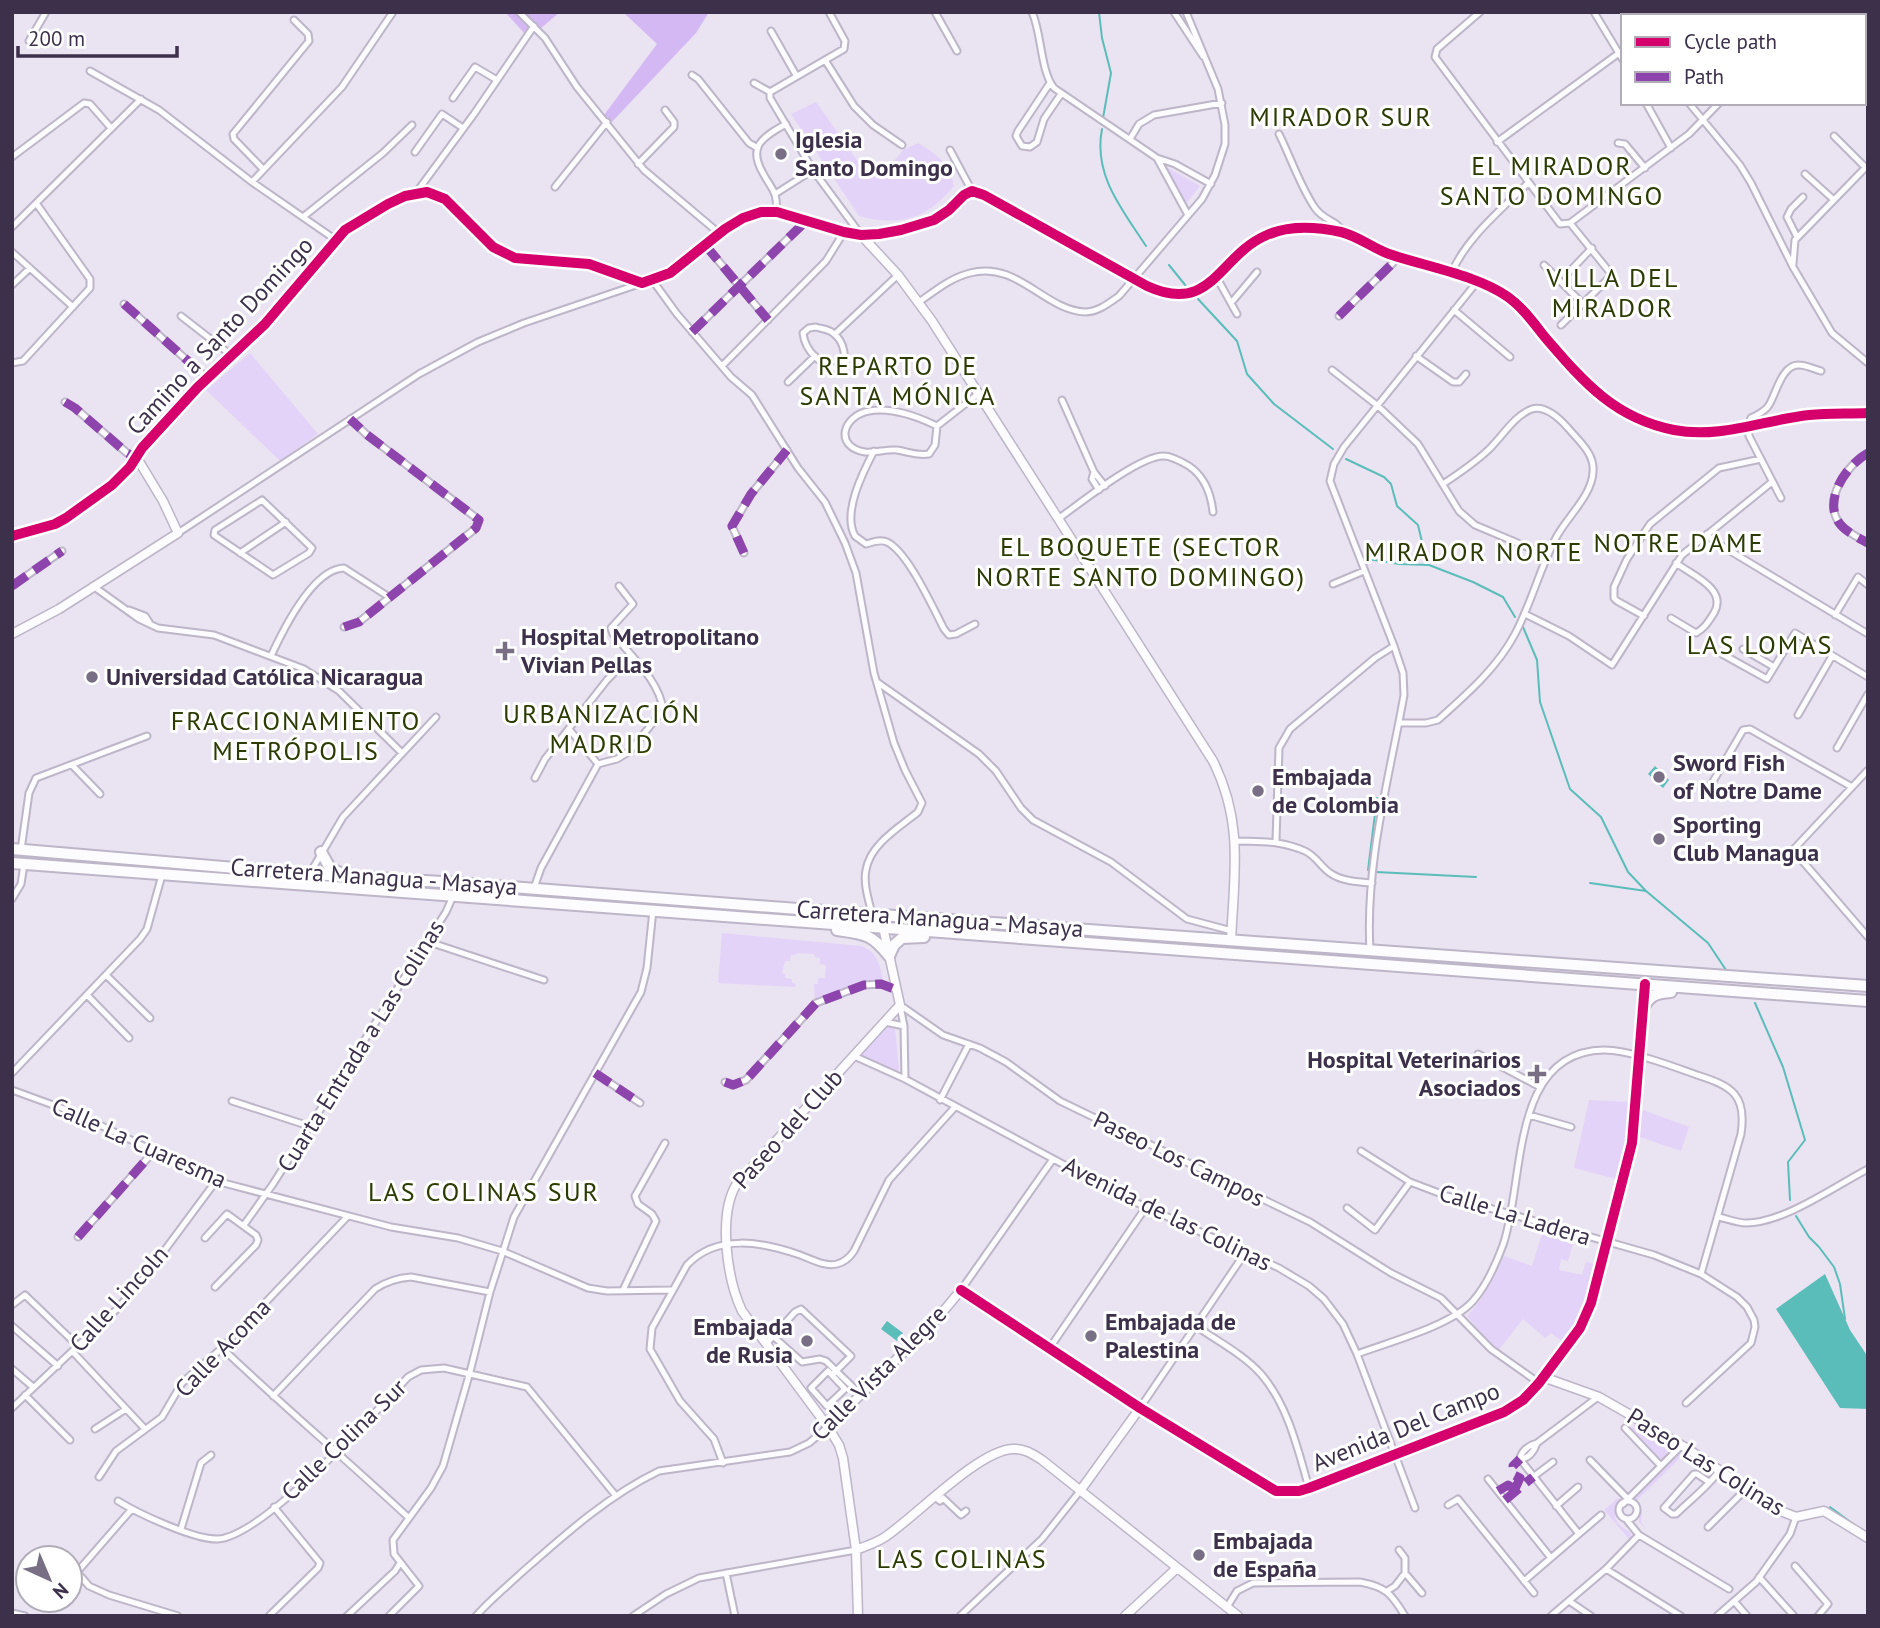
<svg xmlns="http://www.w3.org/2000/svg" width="1880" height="1628" font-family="'PT Sans',sans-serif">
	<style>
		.green { fill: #e4d3f9 }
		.forest { fill: #d4b8f3 }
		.water { fill: #5abdb9 }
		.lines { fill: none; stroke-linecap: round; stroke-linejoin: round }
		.stream { stroke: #5abdb9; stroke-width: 2 }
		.street-casing { stroke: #bdb5c8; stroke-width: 9 }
		.secondary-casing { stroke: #bdb5c8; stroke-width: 11 }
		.highway-casing { stroke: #bdb5c8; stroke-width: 14 }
		.street { stroke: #fcfbfd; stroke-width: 5 }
		.secondary { stroke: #fcfbfd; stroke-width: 8 }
		.highway { stroke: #fcfbfd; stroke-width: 10 }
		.quiet { stroke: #8e44ad; stroke-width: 9; stroke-dasharray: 18 9; stroke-linecap: butt }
		.cycleway-casing { stroke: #fff; stroke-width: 15 }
		.cycleway { stroke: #d6006c; stroke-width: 10 }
		.poi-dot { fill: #796f85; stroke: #fff; stroke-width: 2.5 }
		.labels { text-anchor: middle; stroke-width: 6; stroke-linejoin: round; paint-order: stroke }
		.poi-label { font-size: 24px; font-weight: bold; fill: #3c304a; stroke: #fff; text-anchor: start }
		.street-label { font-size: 24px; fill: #3c304a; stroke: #fff }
		.neighbourhood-label { font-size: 26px; letter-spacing: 2px; fill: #2b3b03; stroke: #fff }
	</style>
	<rect width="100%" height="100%" fill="#eae3f2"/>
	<path class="green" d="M816,102L866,173L878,174L890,166L903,150L918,143C936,153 950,165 954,186C927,219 900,227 859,216L791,114Z
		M1168,168L1200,186L1186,204L1167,170Z
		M250,353L318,434L280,461L206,390Z
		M722,933L861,946C879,952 880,967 884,984L867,983L815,1001L814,984H818V978H825L826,965L820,964V958L815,957L814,954L797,953L796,955H791L790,961H785L782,974H785V978L792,979V983L796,984L795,987L718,983Z
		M883,1026L895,1028L899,1069L897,1072L860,1055Z
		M1589,1100L1630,1102L1625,1144L1616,1179L1574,1168Z
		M1643,1110L1689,1127L1681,1151L1637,1136Z
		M1543,1231L1574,1240L1568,1261L1561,1259L1559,1270L1582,1275L1586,1262L1594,1264L1580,1315L1562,1341L1551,1333L1545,1338L1523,1319L1499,1350L1483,1335L1467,1316C1484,1299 1494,1278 1504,1256L1532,1266Z
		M1635,1423L1674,1445V1450L1669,1448L1667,1451L1669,1454L1661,1462L1631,1429L1632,1427L1668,1447L1633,1426Z
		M1678,1454L1682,1456L1637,1500L1642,1510L1641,1522L1646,1529L1639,1522V1508L1634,1502V1498Z
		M1618,1498L1620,1501C1611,1517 1614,1523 1630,1532L1632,1537L1630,1540L1604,1510Z"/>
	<path class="forest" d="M505,12H560L540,29L525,34Z
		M623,12H709L696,33L609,125L604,115L657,44Z"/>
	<path class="water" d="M1655,766L1669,780L1663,788L1648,774Z
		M1825,1274L1850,1330L1868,1357V1409L1840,1408L1776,1309Z
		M887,1321L903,1333L897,1341L881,1329Z"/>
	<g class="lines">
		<path class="stream" d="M1099,12L1102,38L1111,73L1103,118
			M1102,129C1093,175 1122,209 1146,246
			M1169,265L1186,286
			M1198,299L1237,341L1247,374L1274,404L1333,449
			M1346,459L1384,477L1391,484L1397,506L1418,525L1427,563
			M1362,558L1399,564L1429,565L1473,582L1503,597L1515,617
			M1523,627L1537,660L1540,702L1570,789L1601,817L1628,872L1646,891
			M1371,872L1368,870L1377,798
			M1376,872L1476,877
			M1590,883L1646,891L1708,943L1726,970
			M1755,1003L1783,1067L1805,1140L1788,1162L1790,1200
			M1796,1216L1809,1237L1819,1247L1834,1267L1840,1284L1845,1319
			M1830,1507L1860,1529"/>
		<g class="street-casing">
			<path id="street" d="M519,12L545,38L577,87L644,170L720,234
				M935,12L957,51
				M1032,12C1042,34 1040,70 1054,88L1157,158L1175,164L1211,184
				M1174,12L1203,56
				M1480,12L1437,49L1435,57L1560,224L1570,223L1689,134L1719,103
				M1594,12L1623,60
				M1666,12L1667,16
				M1743,16L1746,12
				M1864,22L1868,18
				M771,31L796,75
				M29,41L46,12
				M1864,57L1868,53
				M825,60L854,106L873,125L902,145
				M1864,61L1868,64
				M90,71L159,110L252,182L336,240
				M692,75L698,79L749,143L756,147
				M754,83L770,92V98L813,170L861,235
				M1050,83L1018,131L1016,136L1022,146L1030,147L1037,142L1044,119L1061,94
				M770,92L844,49L845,41L829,12
				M1867,96L1868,97
				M453,98L475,67L497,80
				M1646,103L1671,148
				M1689,103L1740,165L1751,183L1793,267L1832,333L1868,363
				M1279,134C1291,158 1300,186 1315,208C1324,221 1337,220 1343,232
				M1834,136L1865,167
				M1130,139L1139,124L1154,115L1222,103
				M1497,142L1619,53
				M1618,143L1625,144L1645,168
				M950,150L972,191
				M415,152L442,114L463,128
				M12,157L84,103L90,104L111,128
				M1157,158L1188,215
				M638,164L674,127V122L665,110
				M263,169L234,139L233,134L309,41L308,34L294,20
				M1805,174L1834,200
				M252,182L342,87L393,12
				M555,187L607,122
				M416,193L474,114L534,26
				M775,194L813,170
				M777,212C776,207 777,200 775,195C773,188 767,181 764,175C747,147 761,138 786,124
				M303,217L383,153L412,125
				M12,227L141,99
				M1797,237L1787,217L1791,209L1803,197
				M706,246L768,320
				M12,252L73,307
				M1793,264L1795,240L1868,165
				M1544,265L1583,304
				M1569,272L1592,248
				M1451,274C1466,238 1501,210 1528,183
				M1217,278L1237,314
				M653,281L677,314L731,377L752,395L798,468L825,502L845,543L856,573L874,673L894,743L905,770L922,803L918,812C900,827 870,844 866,870C863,884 869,901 872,914
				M12,285L30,268
				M919,302C935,291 950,278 970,273C1017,260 1044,310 1085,312C1098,312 1109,303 1119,296L1202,199L1215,175L1225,144V125L1218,89L1186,12
				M1231,303L1257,272
				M124,304L207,378
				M1454,310L1510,357
				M181,316L231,355
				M1339,316L1399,257
				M1561,325L1612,275L1570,223
				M816,327C822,329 828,329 833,333C844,341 849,360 838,369C821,366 805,351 803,333L809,328Z
				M692,332L805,222
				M835,334L898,275
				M1416,356L1453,382H1459L1466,374
				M12,363L23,361L90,288V279L36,203
				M722,366L826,261L844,232
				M1332,370L1378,406L1418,444L1459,511L1475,525L1546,555
				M788,382L815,356
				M1062,400L1094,472L1105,486
				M65,402L75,408L127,453L137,458
				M937,426C916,416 892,407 869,411C842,416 834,447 865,452C875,453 887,449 897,450C909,452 916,456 929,454L935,445L937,426L978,394
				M874,451C863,472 842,513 855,536L866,544C873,542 881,539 887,542C908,552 933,608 944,629L949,635L956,634L975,624
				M1868,453C1846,465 1822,501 1840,524C1846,532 1859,538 1868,543
				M1094,472L1092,479L1099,490
				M1781,498L1749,436L1748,426L1751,418C1758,414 1765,412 1769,405C1776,394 1782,364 1799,365C1806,365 1814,369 1821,371
				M262,500L312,548L309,553L273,575L214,535L215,530Z
				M1058,519C1079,504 1140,455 1164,456C1172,456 1182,462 1189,466C1205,477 1211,493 1213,512
				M178,533L419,374L478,342L524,323L642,283
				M1707,534L1712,540L1868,634
				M240,553L286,522
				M744,553L732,526L751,494L787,450
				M1333,584L1364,571
				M12,586L62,551
				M93,586L139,619L158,628L214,635L304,669L339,691L402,753
				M129,610L145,616L149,622
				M1525,614L1569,636L1612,665L1682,555L1772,482
				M1835,615L1858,577L1868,585
				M1644,616L1617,601L1614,598V587L1627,559L1650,524L1719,468L1761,459
				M1671,618L1696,633C1705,628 1708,622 1714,613C1728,589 1692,575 1676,563
				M344,627L359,622L476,528L479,520L366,434L350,419
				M1743,649L1774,667
				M1722,654L1767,679L1795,633L1868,677
				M271,656C283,630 313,569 344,568L389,597
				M877,682L979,754L996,771L1021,808L1033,820L1111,862L1187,919L1232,931
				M1798,715L1832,656
				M1399,723H1426L1438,720C1467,694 1497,668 1515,634C1532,602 1540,567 1557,536C1568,516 1592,495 1593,472C1595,454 1579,441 1568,428C1560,419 1546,405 1532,409C1514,415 1500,440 1486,452C1473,464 1458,474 1443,484
				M569,729L598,764
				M1837,748L1868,694
				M72,765L100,794
				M1868,770L1793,850L1868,937
				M535,778L545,759L607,680L631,656
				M1708,790L1743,730L1750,729L1852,787
				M1235,841C1262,842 1280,840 1305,851C1316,856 1320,866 1330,873C1341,881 1358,882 1372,883
				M1276,841L1279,748L1290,729L1375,658L1394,646
				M21,850L29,793L36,778L147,736
				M310,873L343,817L436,717
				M534,888L541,868L598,764L617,759L630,751L663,710C660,681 630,655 613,634L611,628L633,604L619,586
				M12,899L21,884L24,864
				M426,941L544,980
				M1370,951C1365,864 1389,779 1404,695L1403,673L1394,646L1330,481L1334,464L1344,447L1477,282
				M106,975L150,1018
				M87,995L129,1038
				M900,1005L943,1035L980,1048L1006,1062L1060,1101L1310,1222L1391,1273L1441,1298L1491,1349L1539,1383
				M900,1006L904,1026L905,1079
				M885,1022L904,1026
				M1478,1054L1540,1087
				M854,1056L905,1079L1122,1196L1279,1268L1309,1286L1324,1299L1343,1324L1357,1354L1415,1508
				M12,1073L140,939L147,929L162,875
				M595,1073L640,1103
				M725,1082L733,1085L746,1080L816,1003L864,985L881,984L897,990
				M12,1090L75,1113L216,1181L391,1227L458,1238L502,1251L588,1288L607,1291L671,1290
				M940,1100L969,1044
				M232,1101L309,1126
				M1529,1115L1571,1127
				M1361,1151L1410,1182L1447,1196L1654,1255L1701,1274L1737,1297L1747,1307L1754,1320L1755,1327L1751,1343L1686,1403
				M1347,1208L1375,1230L1410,1182
				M1719,1217C1728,1219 1737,1223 1746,1223C1784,1223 1835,1186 1868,1169
				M244,1225L273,1184L446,912L453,896
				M78,1237L154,1151
				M205,1238L227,1214L256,1235L258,1240L256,1245L215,1287
				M623,1290L656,1221L652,1214L638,1204L635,1196L665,1143
				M961,1290L1053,1159
				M12,1305L25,1295L78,1346
				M12,1326L58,1366
				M1196,1326C1217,1341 1243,1354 1261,1374C1288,1405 1298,1450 1309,1488
				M774,1337L802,1362L820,1359L826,1361L861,1395
				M766,1344L795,1312L801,1309L851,1356L833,1374
				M222,1348C283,1406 347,1460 409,1518
				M1049,1349L1146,1207
				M73,1352L145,1429
				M1357,1354C1389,1342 1451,1326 1473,1301C1486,1286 1496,1264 1503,1245C1525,1183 1509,1051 1604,1050C1630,1050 1672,1066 1697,1075C1732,1086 1747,1095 1741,1134L1701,1274
				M12,1369L33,1387
				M828,1371L845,1389L827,1406L811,1388Z
				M25,1395L70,1440
				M273,1396L375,1289C387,1281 397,1278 411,1277L490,1292
				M12,1408L118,1308L147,1274L216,1181
				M1140,1408L1245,1253
				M1625,1428L1661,1466
				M95,1429L126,1409
				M1520,1459C1521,1451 1529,1445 1537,1443L1598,1397
				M1520,1459L1579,1534
				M1520,1459C1529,1459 1534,1451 1537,1443
				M1590,1460L1627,1498
				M723,1463L714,1439L680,1401L650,1349L652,1328L687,1265C717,1233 763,1242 800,1255C811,1259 825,1267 837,1264C845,1262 850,1257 854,1251L889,1180L955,1107
				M99,1477L116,1451L162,1417L182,1383L222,1348L348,1216
				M1533,1477L1553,1462
				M1488,1479L1551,1558
				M1709,1482L1697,1474H1694L1664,1508L1672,1514H1676C1690,1500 1708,1487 1719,1471
				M934,1496L940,1501L943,1498L961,1515L966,1511
				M118,1501C139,1514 195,1540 218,1539C262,1537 376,1412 408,1377L421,1370L444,1368L527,1387L616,1496
				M1619 1510a9 9 0 1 1 18 0a9 9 0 1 1-18 0Z
				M1623,1504L1682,1445
				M1448,1505L1458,1499L1534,1593
				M1556,1506L1578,1487
				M131,1510L77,1572L89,1586L109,1595L178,1616
				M1626,1519L1639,1535L1729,1589
				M1708,1527L1746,1489
				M181,1529L201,1463L211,1455
				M1399,1550L1405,1558V1573L1422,1593
				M1795,1566L1828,1604L1818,1616
				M1606,1569L1681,1616
				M726,1573L735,1616
				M1759,1577L1794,1616
				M1524,1581L1601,1515
				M1387,1591L1395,1586L1405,1573
				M1569,1601L1591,1616
				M1734,1601L1747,1616
				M1227,1607L1237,1591L1253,1583L1360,1582C1386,1587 1391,1593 1405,1616
				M12,1613L25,1616
				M269,1616L318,1568L320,1563L274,1507
				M347,1616L395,1571L400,1563
				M389,1616L419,1586L394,1554L393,1540L431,1488L443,1466L470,1372L490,1292L514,1217L641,992L647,968L653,910
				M476,1616C489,1601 505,1588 519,1575C562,1537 607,1496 659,1471L790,1452L809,1443L828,1427
				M633,1616L666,1594L699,1578L856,1550
				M960,1616L1042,1539L1080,1491
				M1551,1616L1606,1569L1639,1535
				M1717,1616L1756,1582L1790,1534L1796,1517"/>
		</g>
		<g class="secondary-casing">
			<path id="secondary" d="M861,235L898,275L932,321L1213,761C1244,823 1234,875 1231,941
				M12,536L55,524L66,518L112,485L130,467L142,448L197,388L265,324L345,230L388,204L405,196L427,192L445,199L493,247L515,258L589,264L642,283L670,273L725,229L743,218L761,212H777L844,232L861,235L879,234L901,230L934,220L949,210L964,195L972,191L984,195L1147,286C1212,316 1219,255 1267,235C1289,225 1318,227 1341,232C1358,236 1372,248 1389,254C1424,266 1477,275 1508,297C1522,307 1533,322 1544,336C1582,380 1613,418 1674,430C1719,439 1764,420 1809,415C1829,413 1849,414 1868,413
				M12,634L59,609L178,533L163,501L137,458
				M1543,1377L1599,1397L1634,1417L1691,1451L1778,1510L1796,1517L1824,1511L1868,1538
				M828,1427L936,1320L961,1290L1140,1408L1276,1491H1299L1309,1488L1504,1412L1523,1400L1539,1383L1580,1328L1591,1303L1632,1143L1645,984
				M1080,1491L1140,1408
				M856,1550C866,1546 876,1543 885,1537C915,1517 978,1451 1012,1449C1024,1448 1033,1454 1042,1460L1238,1616
				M858,1616L856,1550L843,1458L839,1445L828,1427L742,1311C727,1279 718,1216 736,1185L900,1005L883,927
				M1125,1616L1177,1568"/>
		</g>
		<g class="highway-casing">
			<path id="highway" d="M12,849L295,873L458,883L811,910L1868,986
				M321,852L330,868L340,873
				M12,863L1868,1001
				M837,930C865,934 872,934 889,956L894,945L902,938L924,937
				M1643,1008C1650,995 1656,993 1671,992"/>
		</g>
		<use href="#street" class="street"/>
		<use href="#secondary" class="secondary"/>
		<use href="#highway" class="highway"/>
		<path class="quiet" d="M706,246L768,320
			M124,304L207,378
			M1339,316L1399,257
			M692,332L805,222
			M65,402L75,408L127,453L137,458
			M1868,453C1846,465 1822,501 1840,524C1846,532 1859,538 1868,543
			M744,553L732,526L751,494L787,450
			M12,586L62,551
			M344,627L359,622L476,528L479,520L366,434L350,419
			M595,1073L640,1103
			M725,1082L733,1085L746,1080L816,1003L864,985L881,984L897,990
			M78,1237L154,1151
			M1515,1489L1520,1478L1514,1475L1513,1466L1520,1459
			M1498,1491L1508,1485L1517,1491
			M1505,1500L1533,1477"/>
		<g class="cycleway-casing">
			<path id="cycleway" d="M12,536L55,524L66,518L112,485L130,467L142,448L197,388L265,324L345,230L388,204L405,196L427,192L445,199L493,247L515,258L589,264L642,283L670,273L725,229L743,218L761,212H777L844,232L861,235L879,234L901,230L934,220L949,210L964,195L972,191L984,195L1147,286C1212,316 1219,255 1267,235C1289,225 1318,227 1341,232C1358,236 1372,248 1389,254C1424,266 1477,275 1508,297C1522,307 1533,322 1544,336C1582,380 1613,418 1674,430C1719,439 1764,420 1809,415C1829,413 1849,414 1868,413
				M961,1290L1140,1408L1276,1491H1299L1309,1488L1504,1412L1523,1400L1539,1383L1580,1328L1591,1303L1632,1143L1645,984"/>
		</g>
		<use href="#cycleway" class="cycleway"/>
	</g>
	<g class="poi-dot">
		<circle cx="781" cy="154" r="7"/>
		<path d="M501.5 640.5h7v7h7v7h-7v7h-7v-7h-7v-7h7z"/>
		<circle cx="92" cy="677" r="7"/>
		<circle cx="1659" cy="777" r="7"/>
		<circle cx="1258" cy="791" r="7"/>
		<circle cx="1659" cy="839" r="7"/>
		<path d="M1533.5 1063.5h7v7h7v7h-7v7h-7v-7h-7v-7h7z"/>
		<circle cx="1091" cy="1336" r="7"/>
		<circle cx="807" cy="1341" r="7"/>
		<circle cx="1199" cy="1555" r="7"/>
	</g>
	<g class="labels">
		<g class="poi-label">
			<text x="795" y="148">Iglesia<tspan x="795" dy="28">Santo Domingo</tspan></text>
			<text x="521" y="645">Hospital Metropolitano<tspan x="521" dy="28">Vivian Pellas</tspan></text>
			<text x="106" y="685">Universidad Católica Nicaragua</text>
			<text x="1673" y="771">Sword Fish<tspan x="1673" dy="28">of Notre Dame</tspan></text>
			<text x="1272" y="785">Embajada<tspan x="1272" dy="28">de Colombia</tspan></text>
			<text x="1673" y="833">Sporting<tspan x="1673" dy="28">Club Managua</tspan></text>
			<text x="1521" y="1068" text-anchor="end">Hospital Veterinarios<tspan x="1521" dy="28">Asociados</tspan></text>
			<text x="1105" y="1330">Embajada de<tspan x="1105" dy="28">Palestina</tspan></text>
			<text x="793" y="1335" text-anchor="end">Embajada<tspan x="793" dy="28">de Rusia</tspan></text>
			<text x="1213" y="1549">Embajada<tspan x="1213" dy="28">de España</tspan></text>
		</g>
		<g class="street-label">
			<text transform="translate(220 336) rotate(-47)" y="8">Camino a Santo Domingo</text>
			<text transform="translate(374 877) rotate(4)" y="8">Carretera Managua - Masaya</text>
			<text transform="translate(940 919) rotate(4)" y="8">Carretera Managua - Masaya</text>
			<text transform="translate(361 1046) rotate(-58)" y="8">Cuarta Entrada a Las Colinas</text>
			<text transform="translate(788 1129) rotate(-48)" y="8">Paseo del Club</text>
			<text transform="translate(139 1143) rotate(24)" y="8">Calle La Cuaresma</text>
			<text transform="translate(1179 1159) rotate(26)" y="8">Paseo Los Campos</text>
			<text transform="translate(1167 1214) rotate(26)" y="8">Avenida de las Colinas</text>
			<text transform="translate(1515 1215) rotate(17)" y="8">Calle La Ladera</text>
			<text transform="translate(119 1299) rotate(-48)" y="8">Calle Lincoln</text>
			<text transform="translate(223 1348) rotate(-46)" y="8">Calle Acoma</text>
			<text transform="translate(879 1373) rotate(-45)" y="8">Calle Vista Alegre</text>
			<text transform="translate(1406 1427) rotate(-22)" y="8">Avenida Del Campo</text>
			<text transform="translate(344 1440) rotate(-44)" y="8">Calle Colina Sur</text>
			<text transform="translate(1706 1462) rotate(32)" y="8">Paseo Las Colinas</text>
		</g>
		<g class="neighbourhood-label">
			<text x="1341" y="126">MIRADOR SUR</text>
			<text x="1552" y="175">EL MIRADOR<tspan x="1552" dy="30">SANTO DOMINGO</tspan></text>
			<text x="1613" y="287">VILLA DEL<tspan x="1613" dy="30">MIRADOR</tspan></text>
			<text x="898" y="375">REPARTO DE<tspan x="898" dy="30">SANTA MÓNICA</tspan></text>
			<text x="1679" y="552">NOTRE DAME</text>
			<text x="1141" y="556">EL BOQUETE (SECTOR<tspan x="1141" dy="30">NORTE SANTO DOMINGO)</tspan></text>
			<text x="1474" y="561">MIRADOR NORTE</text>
			<text x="1760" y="654">LAS LOMAS</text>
			<text x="602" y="723">URBANIZACIÓN<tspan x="602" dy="30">MADRID</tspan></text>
			<text x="296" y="730">FRACCIONAMIENTO<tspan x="296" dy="30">METRÓPOLIS</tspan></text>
			<text x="484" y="1201">LAS COLINAS SUR</text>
			<text x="962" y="1568">LAS COLINAS</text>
		</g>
	</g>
	<rect width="1880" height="1628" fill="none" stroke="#3c304a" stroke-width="28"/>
	<rect x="1621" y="14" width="245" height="91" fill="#ffffff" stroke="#b1acb7" stroke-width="2"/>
	<rect x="1635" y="37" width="35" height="10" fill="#d6006c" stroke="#b1acb7" stroke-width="2"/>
	<text x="1684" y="49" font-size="21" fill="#3c304a">Cycle path</text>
	<rect x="1635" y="72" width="35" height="10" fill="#8e44ad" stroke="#b1acb7" stroke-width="2"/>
	<text x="1684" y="84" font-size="21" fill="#3c304a">Path</text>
	<g transform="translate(49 1579) rotate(136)"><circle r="33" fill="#ffffff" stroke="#b1acb7" stroke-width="2"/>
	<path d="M0-5L12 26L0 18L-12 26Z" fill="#796f85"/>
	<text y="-10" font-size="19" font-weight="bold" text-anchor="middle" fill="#3c304a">N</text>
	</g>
	<path d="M18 46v10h159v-10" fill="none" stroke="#3c304a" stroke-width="3.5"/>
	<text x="28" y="46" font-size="21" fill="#3c304a" stroke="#ffffff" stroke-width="5" paint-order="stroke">200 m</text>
</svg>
